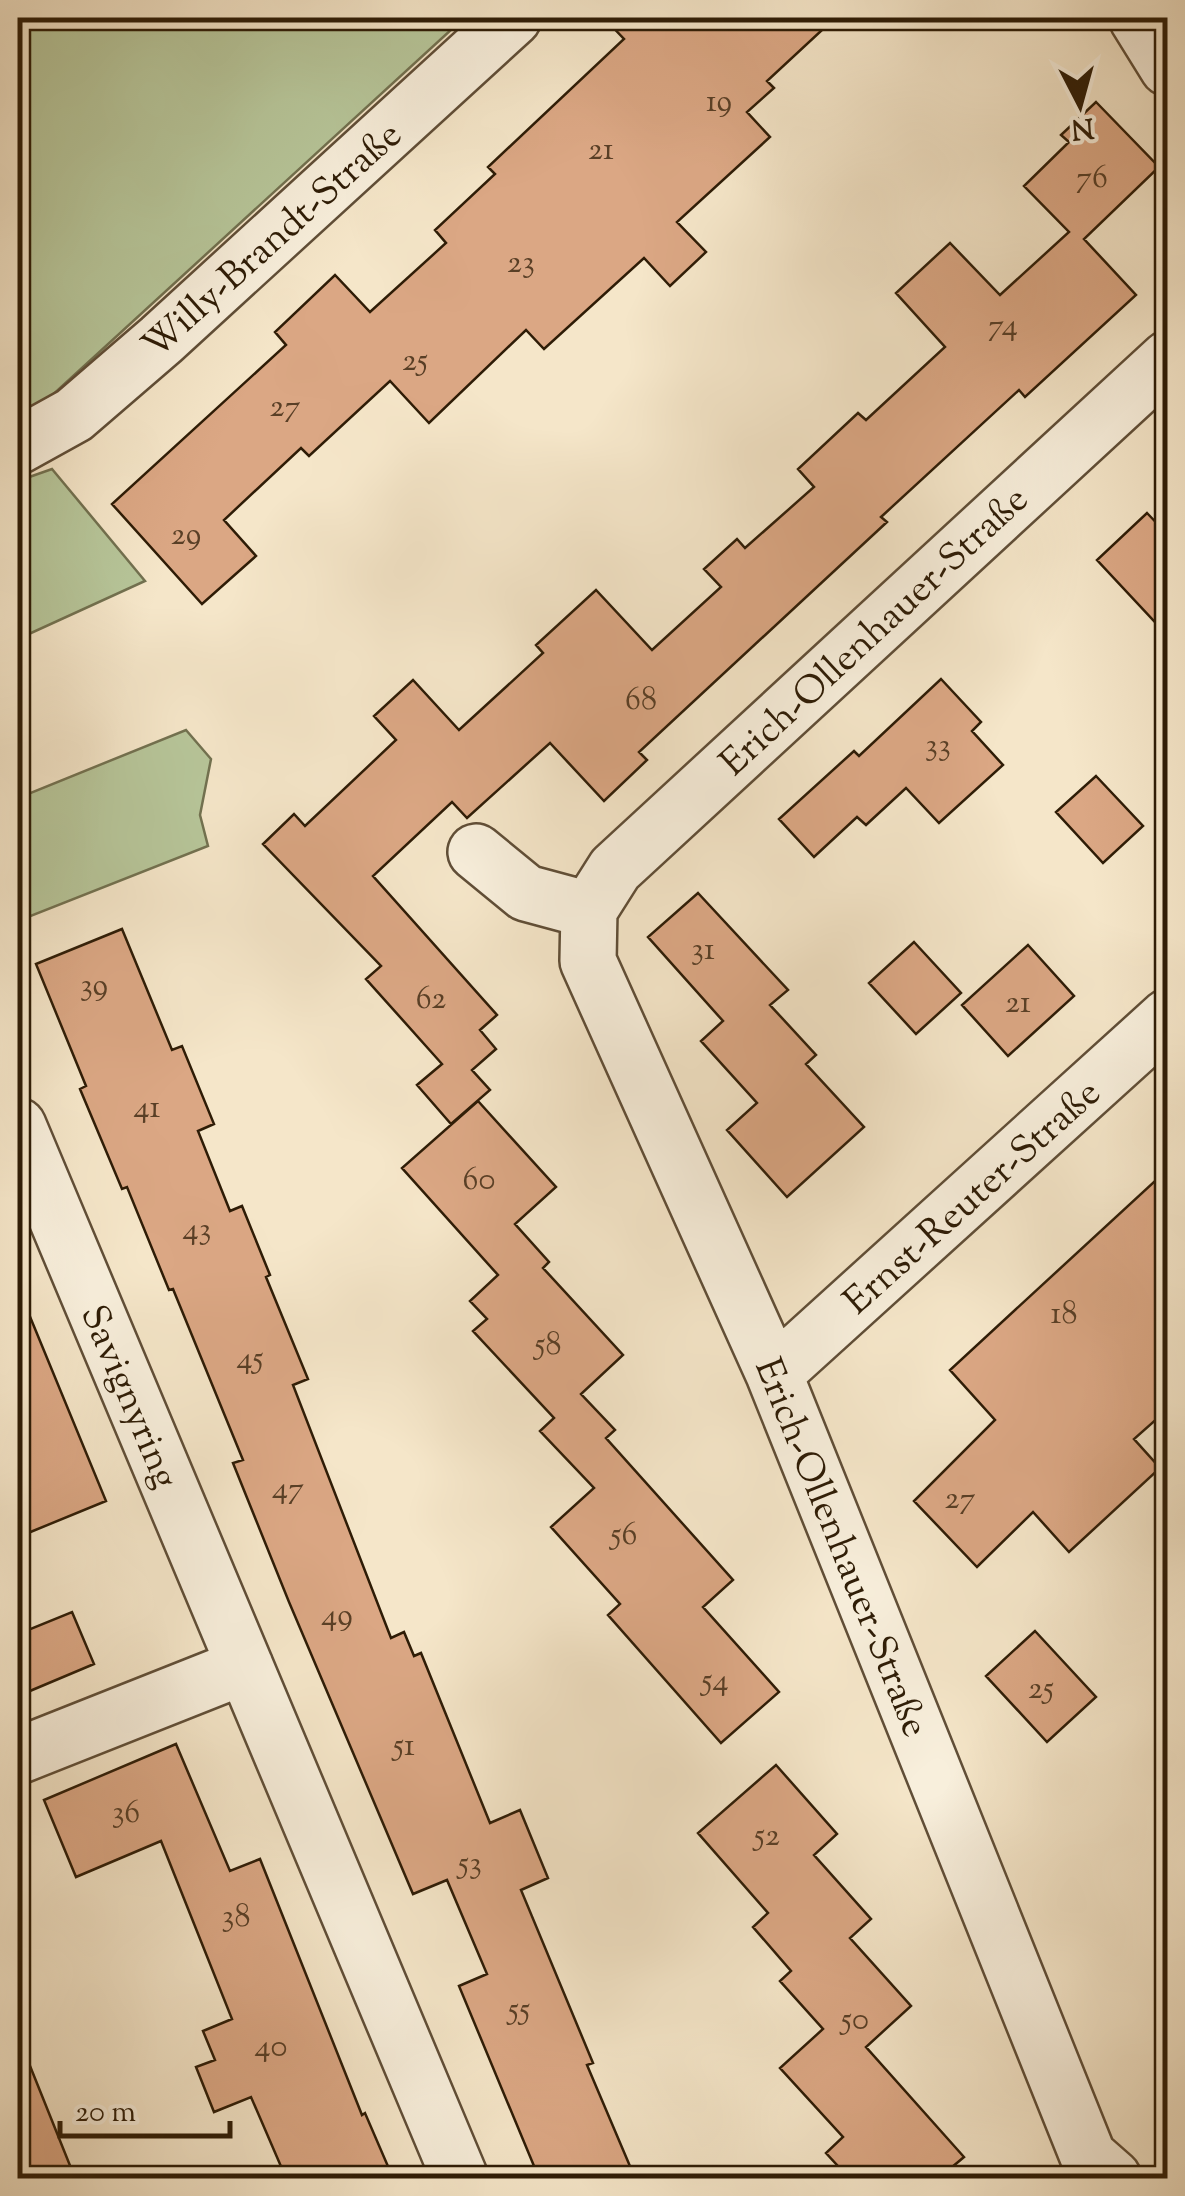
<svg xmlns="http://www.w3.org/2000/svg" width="1185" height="2196" font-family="'Sorts Mill Goudy',serif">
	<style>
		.green { fill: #b7c69a; stroke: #727150; stroke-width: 2.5 }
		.building { fill: #dba784; stroke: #2e1c06; stroke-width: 2.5 }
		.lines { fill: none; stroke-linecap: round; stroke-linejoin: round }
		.street-casing { stroke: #604e37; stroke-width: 60 }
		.street { stroke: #f8efdc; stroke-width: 55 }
		.labels { text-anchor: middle; stroke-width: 9; stroke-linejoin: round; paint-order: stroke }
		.number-label { font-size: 32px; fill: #593f26 }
		.street-label { font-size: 38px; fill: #2e1c06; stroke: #f8efdc }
	</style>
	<rect width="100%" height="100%" fill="#f5e6c9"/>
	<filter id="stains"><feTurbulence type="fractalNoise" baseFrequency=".002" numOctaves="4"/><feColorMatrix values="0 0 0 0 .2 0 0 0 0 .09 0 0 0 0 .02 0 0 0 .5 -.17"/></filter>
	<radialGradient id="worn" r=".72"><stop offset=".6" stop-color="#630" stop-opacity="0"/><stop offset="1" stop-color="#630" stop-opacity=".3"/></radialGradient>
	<path class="green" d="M18,18H464L23,422L18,409Z
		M52,469L145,581L18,639V481Z
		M186,730L211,759L200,815L208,846L18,921V798Z"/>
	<path class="building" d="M604,18H835L767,81L774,88L747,112L770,137L677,222L706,252L670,286L644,258L544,349L526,330L429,423L390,381L309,456L301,448L224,520L256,556L202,604L112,504L286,345L275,332L335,275L370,312L446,243L435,230L495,174L488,167L624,39Z
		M1096,102L1159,167L1084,239L1136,295L1025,397L1019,390L881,517L887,522L639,752L647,760L604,801L550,743L467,818L452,802L373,876L497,1015L480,1030L496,1049L472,1070L490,1090L451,1124L417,1085L442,1064L366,979L381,966L263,844L294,814L305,826L396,740L374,716L413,680L459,730L543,653L536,645L596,590L652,650L721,587L704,569L737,539L745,548L814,487L798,469L858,413L866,420L945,347L896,293L950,243L1000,295L1069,232L1024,186L1069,142L1061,135Z
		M1147,513L1168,535V636L1097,560Z
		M941,679L981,722L972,731L1003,765L939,823L906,788L866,825L857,817L814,857L779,819L854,751L859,756Z
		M1096,776L1143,826L1103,863L1056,812Z
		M698,893L788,990L770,1005L816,1055L806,1064L864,1127L787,1197L727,1130L757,1103L701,1041L723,1021L648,937Z
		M122,929L172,1050L182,1046L214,1124L198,1131L230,1211L242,1206L270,1275L266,1277L308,1379L293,1385L391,1638L404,1632L414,1656L421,1653L490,1823L520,1810L548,1878L521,1890L593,2063L587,2065L635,2178H539L459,1986L487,1974L447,1880L413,1894L289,1602L233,1463L243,1460L173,1289L169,1290L127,1187L122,1189L80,1089L86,1086L36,964Z
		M914,942L961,993L916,1034L869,983Z
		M1028,945L1074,996L1008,1056L962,1005Z
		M478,1101L556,1187L515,1224L549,1262L543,1268L623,1355L581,1394L615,1430L606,1438L733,1580L703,1607L779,1692L721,1743L608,1615L620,1604L551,1527L594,1488L540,1431L554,1418L473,1331L487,1319L470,1301L498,1275L402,1168Z
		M1168,1169V1409L1134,1439L1160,1468L1069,1552L1033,1512L977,1567L914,1501L995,1420L950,1370Z
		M19,1290L106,1501L28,1533L18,1507Z
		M72,1612L94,1664L18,1696V1634Z
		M1035,1631L1096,1697L1047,1742L986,1676Z
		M176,1744L230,1871L260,1859L362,2115L365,2113L393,2178H286L251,2097L214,2112L196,2067L215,2060L203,2031L232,2019L161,1841L76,1877L44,1800Z
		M776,1765L837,1834L814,1855L871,1919L850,1938L911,2006L866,2047L964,2157L939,2178H849L826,2153L843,2137L780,2068L823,2029L780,1981L791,1971L753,1927L768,1913L698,1833Z
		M20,2041L75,2178H18Z"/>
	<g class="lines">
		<g class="street-casing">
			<path id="street" d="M1137,18L1168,68
				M18,446L74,415L161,340L513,18
				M476,852L526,893L589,910
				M18,1126L460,2178
				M774,1374L1168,1017
				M18,1756L245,1666
				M1113,2178L1088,2156L774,1374L588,961L589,910L615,869L1168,359"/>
		</g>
		<use href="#street" class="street"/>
	</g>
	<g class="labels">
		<g class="number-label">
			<text x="719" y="111">19</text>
			<text x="601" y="159">21</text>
			<text x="1092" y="187">76</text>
			<text x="521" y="272">23</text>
			<text x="1003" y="335">74</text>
			<text x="415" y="370">25</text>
			<text x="285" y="416">27</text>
			<text x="186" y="544">29</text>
			<text x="641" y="709">68</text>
			<text x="938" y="755">33</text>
			<text x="703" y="959">31</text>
			<text x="94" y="995">39</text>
			<text x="431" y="1008">62</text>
			<text x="1018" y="1012">21</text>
			<text x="147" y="1117">41</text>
			<text x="479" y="1189">60</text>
			<text x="197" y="1239">43</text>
			<text x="1064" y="1323">18</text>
			<text x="548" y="1354">58</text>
			<text x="250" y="1368">45</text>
			<text x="288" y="1498">47</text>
			<text x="960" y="1508">27</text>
			<text x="624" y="1544">56</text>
			<text x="337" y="1625">49</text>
			<text x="715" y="1690">54</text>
			<text x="1041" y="1698">25</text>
			<text x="404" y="1755">51</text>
			<text x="126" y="1822">36</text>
			<text x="767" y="1845">52</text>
			<text x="470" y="1873">53</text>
			<text x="236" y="1926">38</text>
			<text x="519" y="2019">55</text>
			<text x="855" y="2029">50</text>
			<text x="271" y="2056">40</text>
		</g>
		<g class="street-label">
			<text transform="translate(271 239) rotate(-42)" y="13">Willy-Brandt-Straße</text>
			<text transform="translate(873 630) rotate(-43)" y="13">Erich-Ollenhauer-Straße</text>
			<text transform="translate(971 1196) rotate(-42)" y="13">Ernst-Reuter-Straße</text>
			<text transform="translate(131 1396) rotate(67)" y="13">Savignyring</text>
			<text transform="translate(843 1547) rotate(68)" y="13">Erich-Ollenhauer-Straße</text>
		</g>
	</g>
	<rect width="1185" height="2196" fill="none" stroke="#f5e6c9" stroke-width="60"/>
	<rect x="20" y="20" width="1145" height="2156" fill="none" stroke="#2e1c06" stroke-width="5"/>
	<rect x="30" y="30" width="1125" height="2136" fill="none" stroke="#2e1c06" stroke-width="2.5"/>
	<g transform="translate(1080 105) rotate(174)" stroke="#f8efdc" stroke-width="8" paint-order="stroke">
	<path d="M0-8L18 38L0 25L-18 38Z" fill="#2e1c06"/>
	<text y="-15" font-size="28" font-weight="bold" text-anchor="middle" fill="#2e1c06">N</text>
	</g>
	<path d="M60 2121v15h170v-15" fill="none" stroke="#2e1c06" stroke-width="5"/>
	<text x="75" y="2121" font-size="30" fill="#2e1c06" stroke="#f8efdc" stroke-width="8" paint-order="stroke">20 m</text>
	<rect width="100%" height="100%" filter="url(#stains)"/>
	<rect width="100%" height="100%" fill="url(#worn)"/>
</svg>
